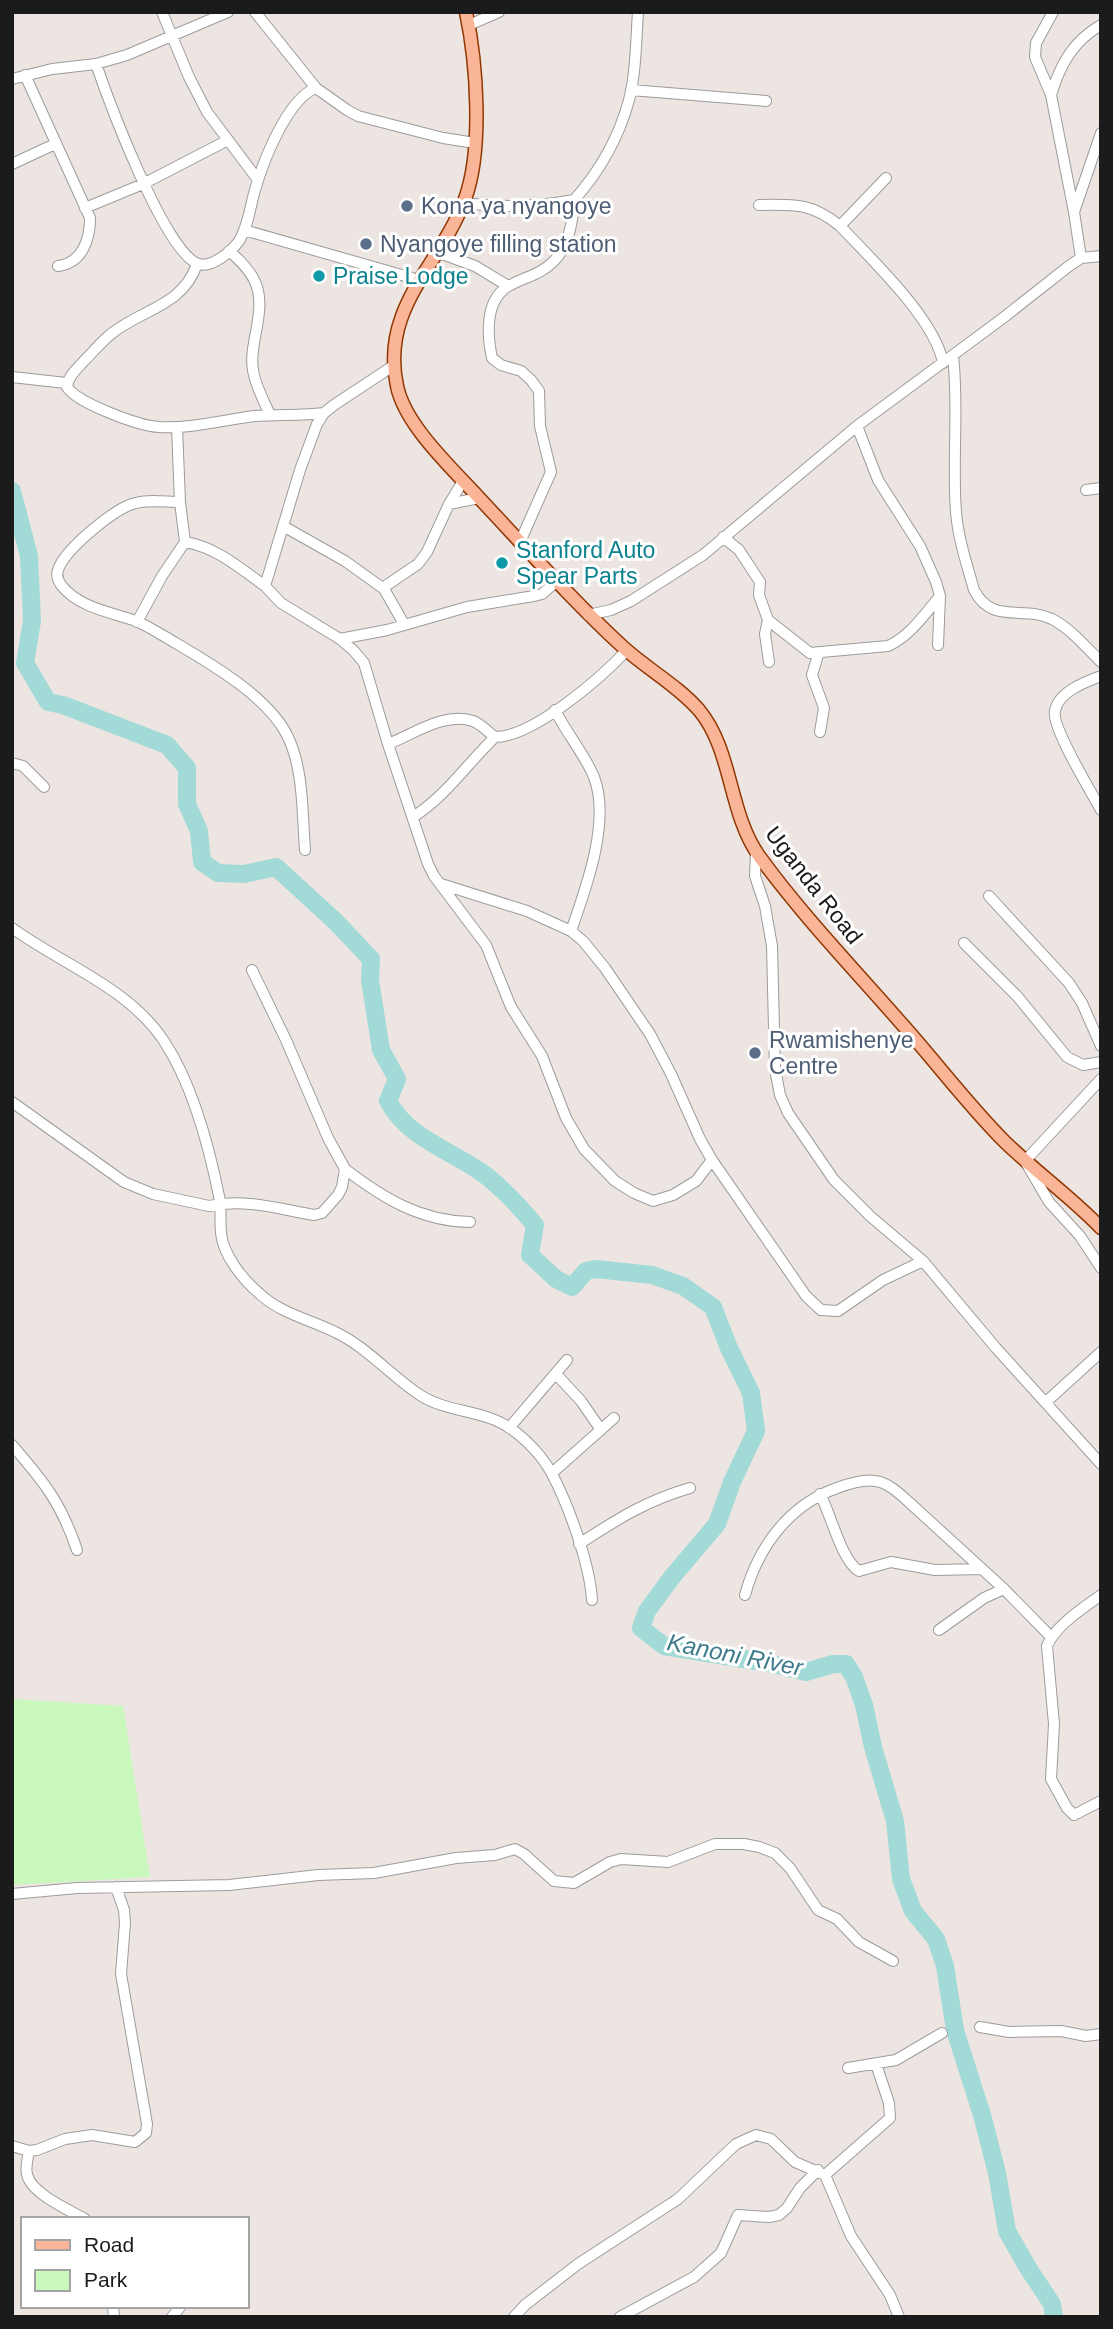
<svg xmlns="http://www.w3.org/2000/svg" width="1113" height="2329" font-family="Arial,sans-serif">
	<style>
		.park { fill: #c9f8bd }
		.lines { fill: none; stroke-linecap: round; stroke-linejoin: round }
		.river { stroke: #a1dad7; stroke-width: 18 }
		.minor-casing { stroke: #9c9c9c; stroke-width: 12 }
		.major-casing { stroke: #913802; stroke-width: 15 }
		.minor { stroke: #fff; stroke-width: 10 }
		.major { stroke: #fab498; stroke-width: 12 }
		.service-dot { fill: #5c6f8a; stroke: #fff; stroke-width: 2.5 }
		.culture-dot { fill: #0f9aa8; stroke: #fff; stroke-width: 2.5 }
		.labels { text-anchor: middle; stroke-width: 6; stroke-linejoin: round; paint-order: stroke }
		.service-label { font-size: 23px; fill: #4e5e75; stroke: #fff; text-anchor: start }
		.culture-label { font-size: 23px; fill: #0d838f; stroke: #fff; text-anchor: start }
		.street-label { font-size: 23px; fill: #1b1b1b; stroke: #fff }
		.water-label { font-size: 24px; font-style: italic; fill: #3f7b8b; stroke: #fff }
	</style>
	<rect width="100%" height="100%" fill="#ede5e1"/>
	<path class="park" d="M12,1699L123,1706L150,1877L12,1885Z"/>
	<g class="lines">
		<path class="river" d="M12,491L29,556L32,621L25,663L48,702L63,705L167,745L187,768V804L199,831L202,862L218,873L244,874L276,867L336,922L371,959L370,980L381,1050L397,1079L388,1101C408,1138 448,1149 481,1172C501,1186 519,1206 535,1225L530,1255L556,1279L572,1287L586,1271L596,1269L652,1275L683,1286L713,1307L729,1348L751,1393L756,1431L732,1482L717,1524L672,1577L647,1611L641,1628L664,1646L774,1664L806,1672L833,1664H846L854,1677L864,1705L873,1747L895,1821L901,1879L913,1911L936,1939L945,1966L955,2030L982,2115L997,2173L1007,2231L1028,2268L1052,2304L1054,2317"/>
		<g class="minor-casing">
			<path id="minor" d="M162,12L189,77L207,112L258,180
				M255,12L316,88L347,110L358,116L443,138L475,143
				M1053,12L1036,43L1035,57L1051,95L1074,212
				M469,25L499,12
				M96,64C108,99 166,256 199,264C212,268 232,251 239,241C248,227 250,207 255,190C263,162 287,99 316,88
				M25,75L90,218C90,240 82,263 58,266
				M12,79L52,69L96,64L127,55L228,12
				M631,90L766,101
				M1051,95C1060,65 1073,41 1101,25
				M12,164L55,144
				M463,203C501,208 537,207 574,200C600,171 619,137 629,100C636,72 636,41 638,12
				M759,205C794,204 812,203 840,226C871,259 935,319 943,363
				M85,208L143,184L228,140
				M840,226L886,178
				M244,230L419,280
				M229,251C263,279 263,297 255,337C253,348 251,359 253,370C255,385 264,401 270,415
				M437,252L475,266L508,286
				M1081,258L1074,212L1101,133
				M197,264C183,306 142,309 111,334C101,342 93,352 84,361C77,369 68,376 67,387C77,403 139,426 159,427C189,429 224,420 254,416C278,414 301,416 324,413
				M953,356C959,407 952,460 956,512C958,538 967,565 974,590C992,625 1023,605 1052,619C1071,629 1086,647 1101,662
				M393,366L334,405L324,413L317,424L300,470L265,586L281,603L340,639L354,651L364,663L388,744L428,864L434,876L486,945L511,1007L542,1056L566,1118L584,1149L615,1181L634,1193L653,1201L673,1195L696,1181L712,1160
				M12,377L66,383
				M857,426L878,480L920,546L936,582L940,596L938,645
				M1086,490L1101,488
				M180,502C165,502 146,499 132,504C112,511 64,550 58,570C56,576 58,580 61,585C79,608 111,612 136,621C148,626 158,633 169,639C206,661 267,695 287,735C304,769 302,813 305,850
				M449,504L479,498
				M283,526L345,561L384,589
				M723,537L739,550L760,582L759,595L768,620L810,653L888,646C910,636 924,615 940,596
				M185,542C216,547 240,568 265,586
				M520,542L551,472L540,426L539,391L531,380L521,371L501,365L492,358C487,335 485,301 507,287C523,277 539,276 554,261C569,246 573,220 574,200
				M588,615L611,610L631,601L703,555L857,426L1003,318L1069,266L1081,258L1101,256
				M768,620L765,634L769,662
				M137,622L162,576L185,542L180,502L177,427
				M404,624L384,589L387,585L418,564L427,552L449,504L463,481
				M340,639L387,630L467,607L534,596L542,594L557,581
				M1101,676C1085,682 1058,692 1055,711C1051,727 1092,793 1101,810
				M555,710C566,733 584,753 594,777C611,821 586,888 571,931
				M820,732L824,708L812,675L818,655L820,653
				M388,744C412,735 445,711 473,721C481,724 488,732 495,737C533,737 601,678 627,650
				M12,763L23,766L44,787
				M413,817C446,796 467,764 495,737
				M756,852L755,876L765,906L772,946L775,1069L780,1095L788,1113L834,1180L870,1216L923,1261L996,1348L1101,1464
				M441,884L527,911L571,931L583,941L605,968L650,1034L671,1074L700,1139L712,1160L806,1296L821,1310L838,1311L883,1280L923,1261
				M989,896L1069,983L1082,1003L1101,1046
				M12,928C63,965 128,987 164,1041C193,1085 210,1150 220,1201C221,1211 220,1222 221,1233C223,1255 243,1280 260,1294C280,1313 311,1320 335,1332C367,1347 391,1376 420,1395C443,1410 471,1410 495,1420C517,1429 541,1453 552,1474C569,1506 590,1565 592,1600
				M964,943L1017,996L1067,1057L1083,1065L1101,1062
				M1101,1079L1025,1161L1049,1202L1080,1236L1101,1268
				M12,1102L124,1182L153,1194L209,1206C245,1198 279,1209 314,1215L322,1213L338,1195L342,1187L345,1169L328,1138L286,1040L252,970
				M345,1169C383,1198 420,1221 470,1222
				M556,1374L581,1401L601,1430
				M1046,1402L1101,1352
				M509,1428L567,1360
				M12,1445C45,1483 61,1503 77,1550
				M552,1473L614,1418
				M820,1494C831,1514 841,1560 859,1571L891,1562L935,1570L982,1569
				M579,1544C618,1519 645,1501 690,1488
				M745,1595C758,1547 789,1505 837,1488C848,1484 863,1479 875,1481C888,1482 901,1495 911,1504L1004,1589L1051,1637
				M1101,1595C1082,1609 1056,1625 1047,1646L1054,1724L1051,1779L1067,1808L1074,1815L1101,1801
				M939,1630L984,1598L1004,1589
				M12,1894L77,1888L229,1885L318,1875L374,1873L456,1858L495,1855L515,1849L524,1854L554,1881L574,1883L610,1862L621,1859L668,1862L715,1844H744L759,1847L775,1853L790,1868L818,1910L837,1919L859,1942L893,1961
				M980,2027L1009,2032L1061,2031L1086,2036L1101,2034
				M848,2068L896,2060L942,2033
				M12,2146L29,2151L37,2150L65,2139L92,2135L135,2142L146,2133L147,2124L121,1974L125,1923L124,1910L116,1887
				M29,2151C28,2158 25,2167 27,2174C30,2193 69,2210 85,2219
				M825,2175L890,2118L889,2103L876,2064
				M113,2306L114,2317
				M172,2317L181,2306
				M514,2317L525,2305L578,2264L678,2199L736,2144L756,2135L771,2139L795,2162L825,2175L851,2236L890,2295L899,2317
				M620,2317L694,2277L721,2253L738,2215L769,2217L779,2215L787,2208L800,2188L818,2170"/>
		</g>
		<g class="major-casing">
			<path id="major" d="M466,12C477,64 483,150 465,199C440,266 380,307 397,386C405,426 454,470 481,500C528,550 573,601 623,647C647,669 677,685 699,710C733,751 728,812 759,856C802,915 853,968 901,1023C936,1062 968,1105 1005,1142C1036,1172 1071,1197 1101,1228"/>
		</g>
		<use href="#minor" class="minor"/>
		<use href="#major" class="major"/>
	</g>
	<g class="service-dot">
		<circle cx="407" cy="206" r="7"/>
		<circle cx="366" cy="244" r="7"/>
		<circle cx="755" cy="1053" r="7"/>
	</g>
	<g class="culture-dot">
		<circle cx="319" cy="276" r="7"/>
		<circle cx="502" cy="563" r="7"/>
	</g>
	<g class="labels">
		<g class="service-label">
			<text x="421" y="214">Kona ya nyangoye</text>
			<text x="380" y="252">Nyangoye filling station</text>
			<text x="769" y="1048">Rwamishenye<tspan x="769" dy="26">Centre</tspan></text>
		</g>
		<g class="culture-label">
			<text x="333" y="284">Praise Lodge</text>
			<text x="516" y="558">Stanford Auto<tspan x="516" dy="26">Spear Parts</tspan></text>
		</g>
		<g class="street-label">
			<text transform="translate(814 885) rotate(52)" y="8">Uganda Road</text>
		</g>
		<g class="water-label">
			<text transform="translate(735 1655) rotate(11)" y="8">Kanoni River</text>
		</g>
	</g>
	<rect width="1113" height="2329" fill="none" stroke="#1b1b1b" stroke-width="28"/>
	<rect x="21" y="2217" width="228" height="91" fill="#ffffff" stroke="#a4a4a4" stroke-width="2"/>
	<rect x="35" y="2240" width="35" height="10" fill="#fab498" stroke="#a4a4a4" stroke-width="2"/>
	<text x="84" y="2252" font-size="21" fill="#1b1b1b">Road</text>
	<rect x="35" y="2270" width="35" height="21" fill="#c9f8bd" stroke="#a4a4a4" stroke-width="2"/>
	<text x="84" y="2287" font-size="21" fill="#1b1b1b">Park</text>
</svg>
